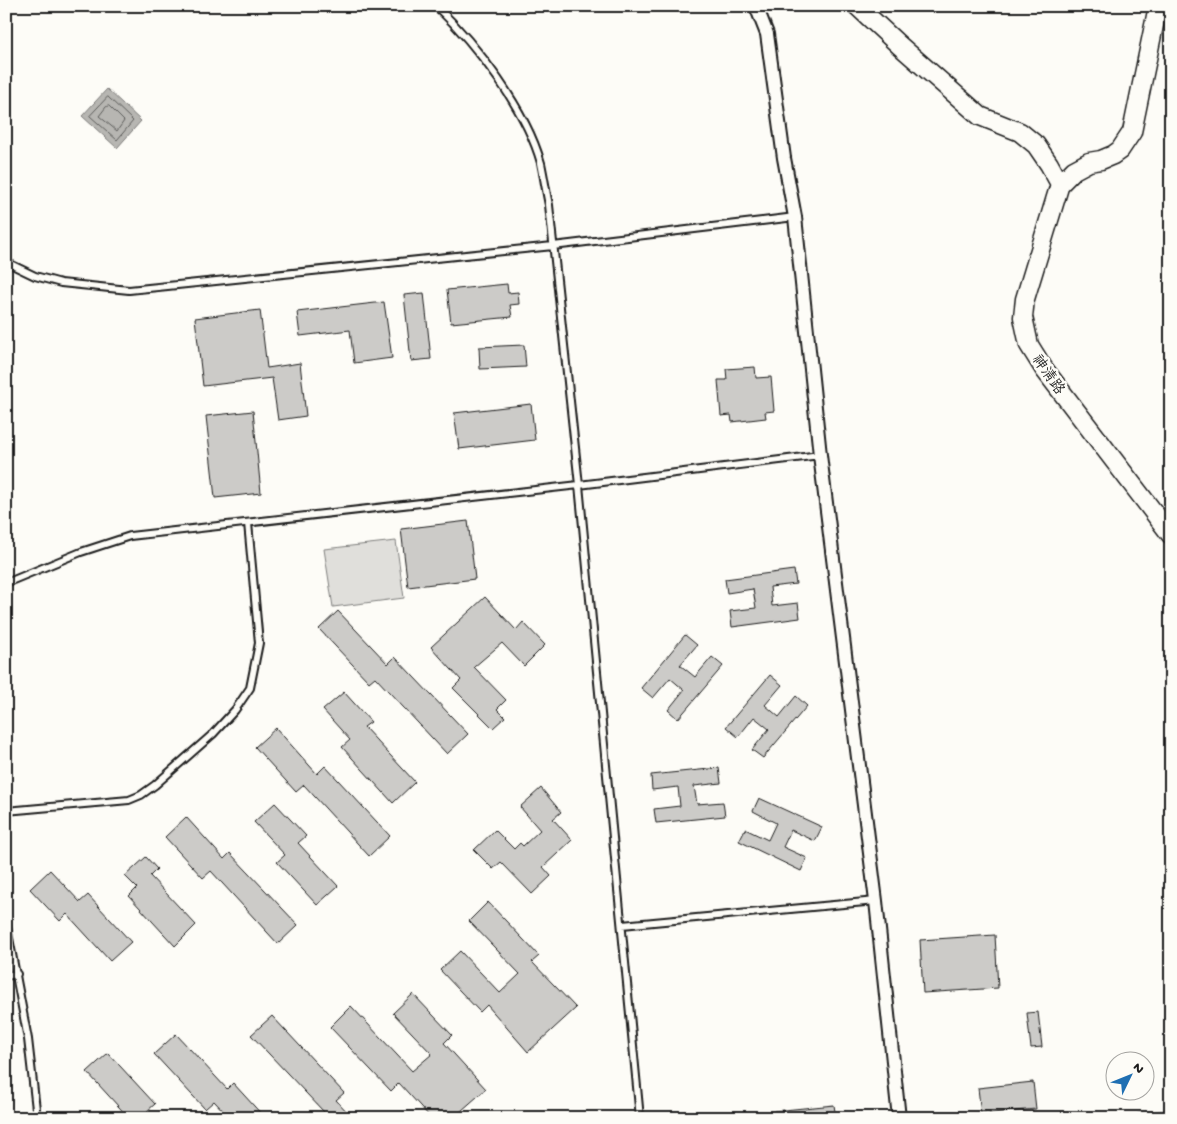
<svg xmlns="http://www.w3.org/2000/svg" width="1177" height="1124" font-family="'Gochi Hand','LXGW WenKai TC',sans-serif">
	<style>
		.green { fill: #e0dfdb; stroke: #7e7e7c }
		.water { fill: #b7b6b2; stroke: #797876 }
		.lines { fill: none; stroke-linecap: round; stroke-linejoin: round }
		.shore { stroke: #5a5a58; stroke-width: 1 }
		.building { fill: #cccbc8; stroke: #1c1c1c }
		.lane-casing { stroke: #1c1c1c; stroke-width: 10 }
		.street-casing { stroke: #1c1c1c; stroke-width: 16 }
		.secondary-casing { stroke: #1c1c1c; stroke-width: 21 }
		.lane { stroke: #fdfcf7; stroke-width: 6 }
		.street { stroke: #fdfcf7; stroke-width: 12 }
		.secondary { stroke: #fdfcf7; stroke-width: 18 }
		.labels { text-anchor: middle; stroke-width: 5; stroke-linejoin: round; paint-order: stroke }
		.street-label { font-size: 15px; fill: #1c1c1c; stroke: #fdfcf7 }
	</style>
	<rect width="100%" height="100%" fill="#fdfcf7"/>
	<filter id="ink" filterUnits="userSpaceOnUse"><feTurbulence type="fractalNoise" baseFrequency=".02" numOctaves="2"/><feDisplacementMap in="SourceGraphic" scale="10" xChannelSelector="R" yChannelSelector="G"/><feConvolveMatrix kernelMatrix="1 2 1 2 8 2 1 2 1" color-interpolation-filters="sRGB"/></filter>
	<g filter="url(#ink)">
		<path class="green" d="M396,541L404,598L333,607L324,549Z"/>
		<path class="water" d="M107,89L141,121L117,148L82,116Z"/>
		<g class="lines">
			<path class="shore" d="M108,97L133,121L117,140L90,116Z
				M109,106L124,121L117,131L99,116L106,107Z"/>
		</g>
		<path class="building" d="M507,284L508,293L518,292L519,304L510,305L512,317L451,323L447,290Z
			M424,293L431,359L411,361L404,295Z
			M384,302L392,358L354,363L350,330L300,336L297,312Z
			M260,310L267,368L300,363L306,416L278,420L272,378L203,386L195,318Z
			M524,345L526,367L480,369L479,347Z
			M755,367L756,378L771,377L774,411L765,412L766,418L732,422L731,415L721,416L718,380H727L726,369Z
			M531,404L535,440L459,449L454,413Z
			M253,411L261,493L215,498L206,416Z
			M468,521L475,579L408,587L401,529Z
			M794,570L796,584L770,587L772,606L798,603L800,618L732,627L730,611L756,608L753,589L727,593L725,579Z
			M485,597L516,630L523,622L545,645L524,666L502,643L474,667L506,700L497,709L505,717L493,728L453,688L461,680L431,647Z
			M338,611L388,664L395,657L468,734L447,754L375,677L369,682L319,629Z
			M685,635L697,645L680,665L695,677L712,657L723,666L678,719L668,710L684,690L670,678L653,698L641,688Z
			M770,675L782,685L765,705L779,717L796,696L807,706L763,758L752,750L769,729L754,717L738,737L726,727Z
			M344,692L371,722L364,727L415,782L393,803L342,747L350,740L323,710Z
			M276,728L317,774L325,766L390,836L369,856L304,785L296,792L255,747Z
			M719,768L721,783L694,786L697,804L723,802L725,816L656,823L654,809L680,806L678,787L652,790L651,775Z
			M541,788L561,812L553,819L572,840L543,867L551,876L532,894L501,862L493,869L474,850L495,830L514,849L520,843L523,846L540,830L520,807Z
			M759,798L822,827L815,841L791,830L783,847L807,858L801,871L739,841L745,829L768,840L776,823L753,811Z
			M275,803L306,836L298,843L338,886L317,905L277,862L285,855L254,822Z
			M186,817L224,859L230,853L298,925L278,944L211,871L203,878L165,837Z
			M146,857L157,869L150,876L196,925L175,946L129,896L137,888L125,876Z
			M50,870L80,902L88,895L131,942L110,961L67,914L60,921L30,889Z
			M488,902L539,956L532,962L576,1008L528,1052L487,1005L480,1012L440,970L460,951L500,993L520,974L469,921Z
			M995,935L998,988L923,993L920,940Z
			M413,994L452,1035L444,1043L486,1089L453,1118H431L399,1083L391,1091L330,1027L351,1006L412,1071L432,1054L393,1013Z
			M1038,1012L1042,1047L1031,1048L1027,1013Z
			M272,1016L344,1093L336,1100L353,1118H318L324,1112L251,1035Z
			M176,1034L227,1089L233,1083L265,1118H230L214,1101L205,1109L154,1054Z
			M108,1053L155,1104L147,1111L154,1118H129L87,1072Z
			M1033,1082L1036,1109L981,1114L978,1088Z
			M834,1105L836,1118H774V1111Z"/>
		<g class="lines">
			<g class="lane-casing">
				<path id="lane" d="M436,6C476,44 526,109 541,163C544,177 546,191 549,205L579,485L640,1118
					M6,262L35,276L61,283L129,290L553,246L795,217
					M6,583L81,552L130,536L579,485L820,455
					M6,811L129,800L141,795L155,785L213,734L235,710L250,688L259,643L248,523
					M6,922L28,1039L37,1118
					M622,925L876,901
					M6,976L17,974
					M1140,1118L1171,1114"/>
			</g>
			<g class="street-casing">
				<path id="street" d="M756,6L767,34L784,158L795,217L820,455L876,901L899,1118"/>
			</g>
			<g class="secondary-casing">
				<path id="secondary" d="M857,6L899,45L980,116L1020,132L1036,145L1049,164L1060,184L1025,299L1023,317L1029,345L1044,369L1171,535
					M1060,184L1074,170L1089,162L1101,160L1113,155L1120,150L1132,132L1158,6"/>
			</g>
			<use href="#lane" class="lane"/>
			<use href="#street" class="street"/>
			<use href="#secondary" class="secondary"/>
		</g>
	</g>
	<g class="labels">
		<g class="street-label">
			<text transform="translate(1049 374) rotate(55)" y="5">神清路</text>
		</g>
	</g>
	<rect width="1177" height="1124" fill="none" stroke="#fdfcf7" stroke-width="25"/>
	<rect x="12" y="12" width="1152" height="1099" fill="none" stroke="#1c1c1c" stroke-width="2" filter="url(#ink)"/>
	<g transform="translate(1130 1076) rotate(47)"><circle r="24" fill="#fdfcf7" stroke="#a3a29f"/>
	<path d="M0-4L9 19L0 12L-9 19Z" fill="#1f6fb2"/>
	<text y="-8" font-size="14" font-weight="bold" text-anchor="middle" fill="#1c1c1c">N</text>
	</g>
</svg>
